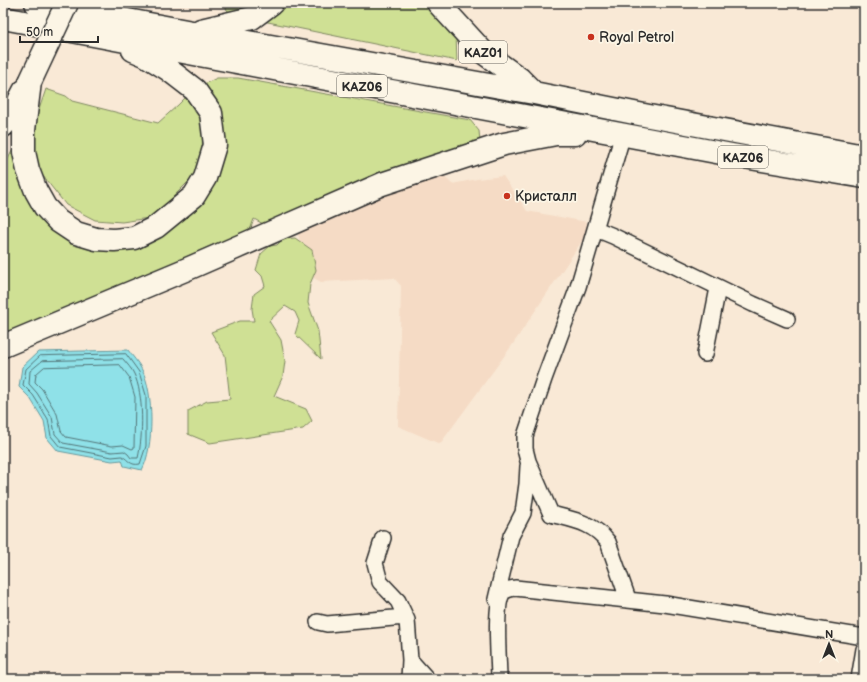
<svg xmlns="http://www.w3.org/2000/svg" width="867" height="682" font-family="'Balsamiq Sans',sans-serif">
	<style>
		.built { fill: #f5dbc5 }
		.green { fill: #cfe094; stroke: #7d8660 }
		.water { fill: #8fe1e8; stroke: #67989c }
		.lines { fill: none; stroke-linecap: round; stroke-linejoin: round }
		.shore { stroke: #537477; stroke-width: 1 }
		.minor-casing { stroke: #2b2b2b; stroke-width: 18 }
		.highway-casing { stroke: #2b2b2b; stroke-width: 25 }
		.minor { stroke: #fcf5e5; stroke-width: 15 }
		.highway { stroke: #fcf5e5; stroke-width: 22 }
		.highway-bridge-casing { stroke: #2b2b2b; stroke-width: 25; stroke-linecap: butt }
		.highway-bridge { stroke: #fcf5e5; stroke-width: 22 }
		.poi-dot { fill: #c8321e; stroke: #fcf5e5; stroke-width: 1.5 }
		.labels { text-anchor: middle; stroke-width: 3.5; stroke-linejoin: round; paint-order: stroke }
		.shield { fill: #fcf5e5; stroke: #6a6863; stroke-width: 1 }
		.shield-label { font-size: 13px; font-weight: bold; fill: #2b2b2b }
		.poi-label { font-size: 14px; fill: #2b2b2b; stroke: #fcf5e5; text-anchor: start }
	</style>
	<rect width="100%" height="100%" fill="#f9e9d6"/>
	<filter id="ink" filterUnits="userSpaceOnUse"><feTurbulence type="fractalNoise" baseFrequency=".025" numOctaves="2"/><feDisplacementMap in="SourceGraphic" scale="8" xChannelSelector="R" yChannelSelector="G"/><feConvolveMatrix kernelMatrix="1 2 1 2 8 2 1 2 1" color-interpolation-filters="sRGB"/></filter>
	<g filter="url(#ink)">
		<path class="built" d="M441,173L452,184L477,179L503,176L527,211L587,222L584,238L513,344L440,444L398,426L401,286L394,278L321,282L310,276L297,231Z"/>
		<path class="green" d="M224,3H260L236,17L227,10Z
			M286,3H430L456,35L457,61L263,21Z
			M217,78H238L470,120L479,131L480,141L267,226L254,219L248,236L230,242L215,244L116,288L3,334V169L14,147L35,208L106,245L206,189L204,84Z
			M46,89L66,96L72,101L158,123L178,105L185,98L198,108L203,130L202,151L193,177L164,206L149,218L122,222L95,220L66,205L35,166L34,124Z
			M295,238L312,250L316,270L310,284L308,303L318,331L321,359L295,334L299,321L295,312L285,306L269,321L281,340L285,361L283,376L274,396L306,409L312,421L303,429L210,443L188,434V411L207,401L230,399L225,355L211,332L240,321H254L252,309L254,294L265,286L262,276L256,270L261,254L270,246L277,245L283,239Z"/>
		<path class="water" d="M128,350C132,356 139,363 142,370C154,392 154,448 142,470L124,466L122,460L112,461L58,451L47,438L44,421L30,398L19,387L22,367L38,352Z"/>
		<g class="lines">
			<path class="shore" d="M126,354L139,372L146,395V446L140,464C130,466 129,460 122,456L112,457L60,447L51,436L48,419L33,395L23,385L26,369L40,356Z
				M123,359C127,364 132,369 134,374C144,394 143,437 138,458H131L128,454L124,451L112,452L63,443L55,434L52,417L37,393L29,384L30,371L42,361Z
				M120,365L129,377L135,397L134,448L132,449L123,445L112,446L66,437L61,431L57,414L42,389L35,382L36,374L44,367Z"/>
			<g class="minor-casing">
				<path id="minor" d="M623,134L578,287L544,379L525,436V449L528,461L551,514C573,520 593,522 608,542L628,599
					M596,229L613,236L753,304L787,319
					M705,354L718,288
					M383,538L375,563L380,582L398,601L407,620L410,660L409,679
					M496,599L511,536L523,513L527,484L528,466
					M318,622L327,624L405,617
					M410,660L427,679
					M499,679C499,661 494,608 502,594C504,590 510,589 515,588L665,604L864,637
					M859,679L864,649"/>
			</g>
			<g class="highway-casing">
				<path id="highway" d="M36,3L192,32L534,93L649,116L864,156
					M438,3L484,53L520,79L533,92
					M3,18L732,155L864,177
					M201,30L252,18L272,3
					M30,82L24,130V152L28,170L36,191L45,207L58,221L76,233L96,239L114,240L134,238L156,227L194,196L205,178L215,145L211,113L195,90L169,70L145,55L133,50
					M3,126L11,116L24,91
					M3,346L192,267L382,184L504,144L556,134H575"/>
			</g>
			<use href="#minor" class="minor"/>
			<use href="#highway" class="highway"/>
			<g class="highway-bridge-casing">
				<path id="highway-bridge" d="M30,82L67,3"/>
			</g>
			<use href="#highway-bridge" class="highway-bridge"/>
		</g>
	</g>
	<g class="poi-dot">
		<circle cx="591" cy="37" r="4"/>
		<circle cx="507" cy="196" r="4"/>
	</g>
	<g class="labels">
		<g class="shield">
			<rect x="459" y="41" width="48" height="22" rx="3"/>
			<rect x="337" y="75" width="50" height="22" rx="3"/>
			<rect x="718" y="146" width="50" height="22" rx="3"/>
		</g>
		<g class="shield-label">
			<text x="483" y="57">KАZ01</text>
			<text x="362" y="91">KАZ06</text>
			<text x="743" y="162">KАZ06</text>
		</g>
		<g class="poi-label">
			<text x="599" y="42">Royal Petrol</text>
			<text x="515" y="201">Кристалл</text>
		</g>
	</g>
	<rect width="867" height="682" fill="none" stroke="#fcf5e5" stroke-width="16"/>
	<rect x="8" y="8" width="851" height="666" fill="none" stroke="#2b2b2b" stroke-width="1.5" filter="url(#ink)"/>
	<g transform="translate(829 644)" stroke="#fcf5e5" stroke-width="3" paint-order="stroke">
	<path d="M0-3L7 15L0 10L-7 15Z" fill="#2b2b2b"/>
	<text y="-6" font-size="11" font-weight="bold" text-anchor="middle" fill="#2b2b2b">N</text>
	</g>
	<path d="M20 36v6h78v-6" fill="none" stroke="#2b2b2b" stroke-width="2"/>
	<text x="26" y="36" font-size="12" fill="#2b2b2b" stroke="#fcf5e5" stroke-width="3" paint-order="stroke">50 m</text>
</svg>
